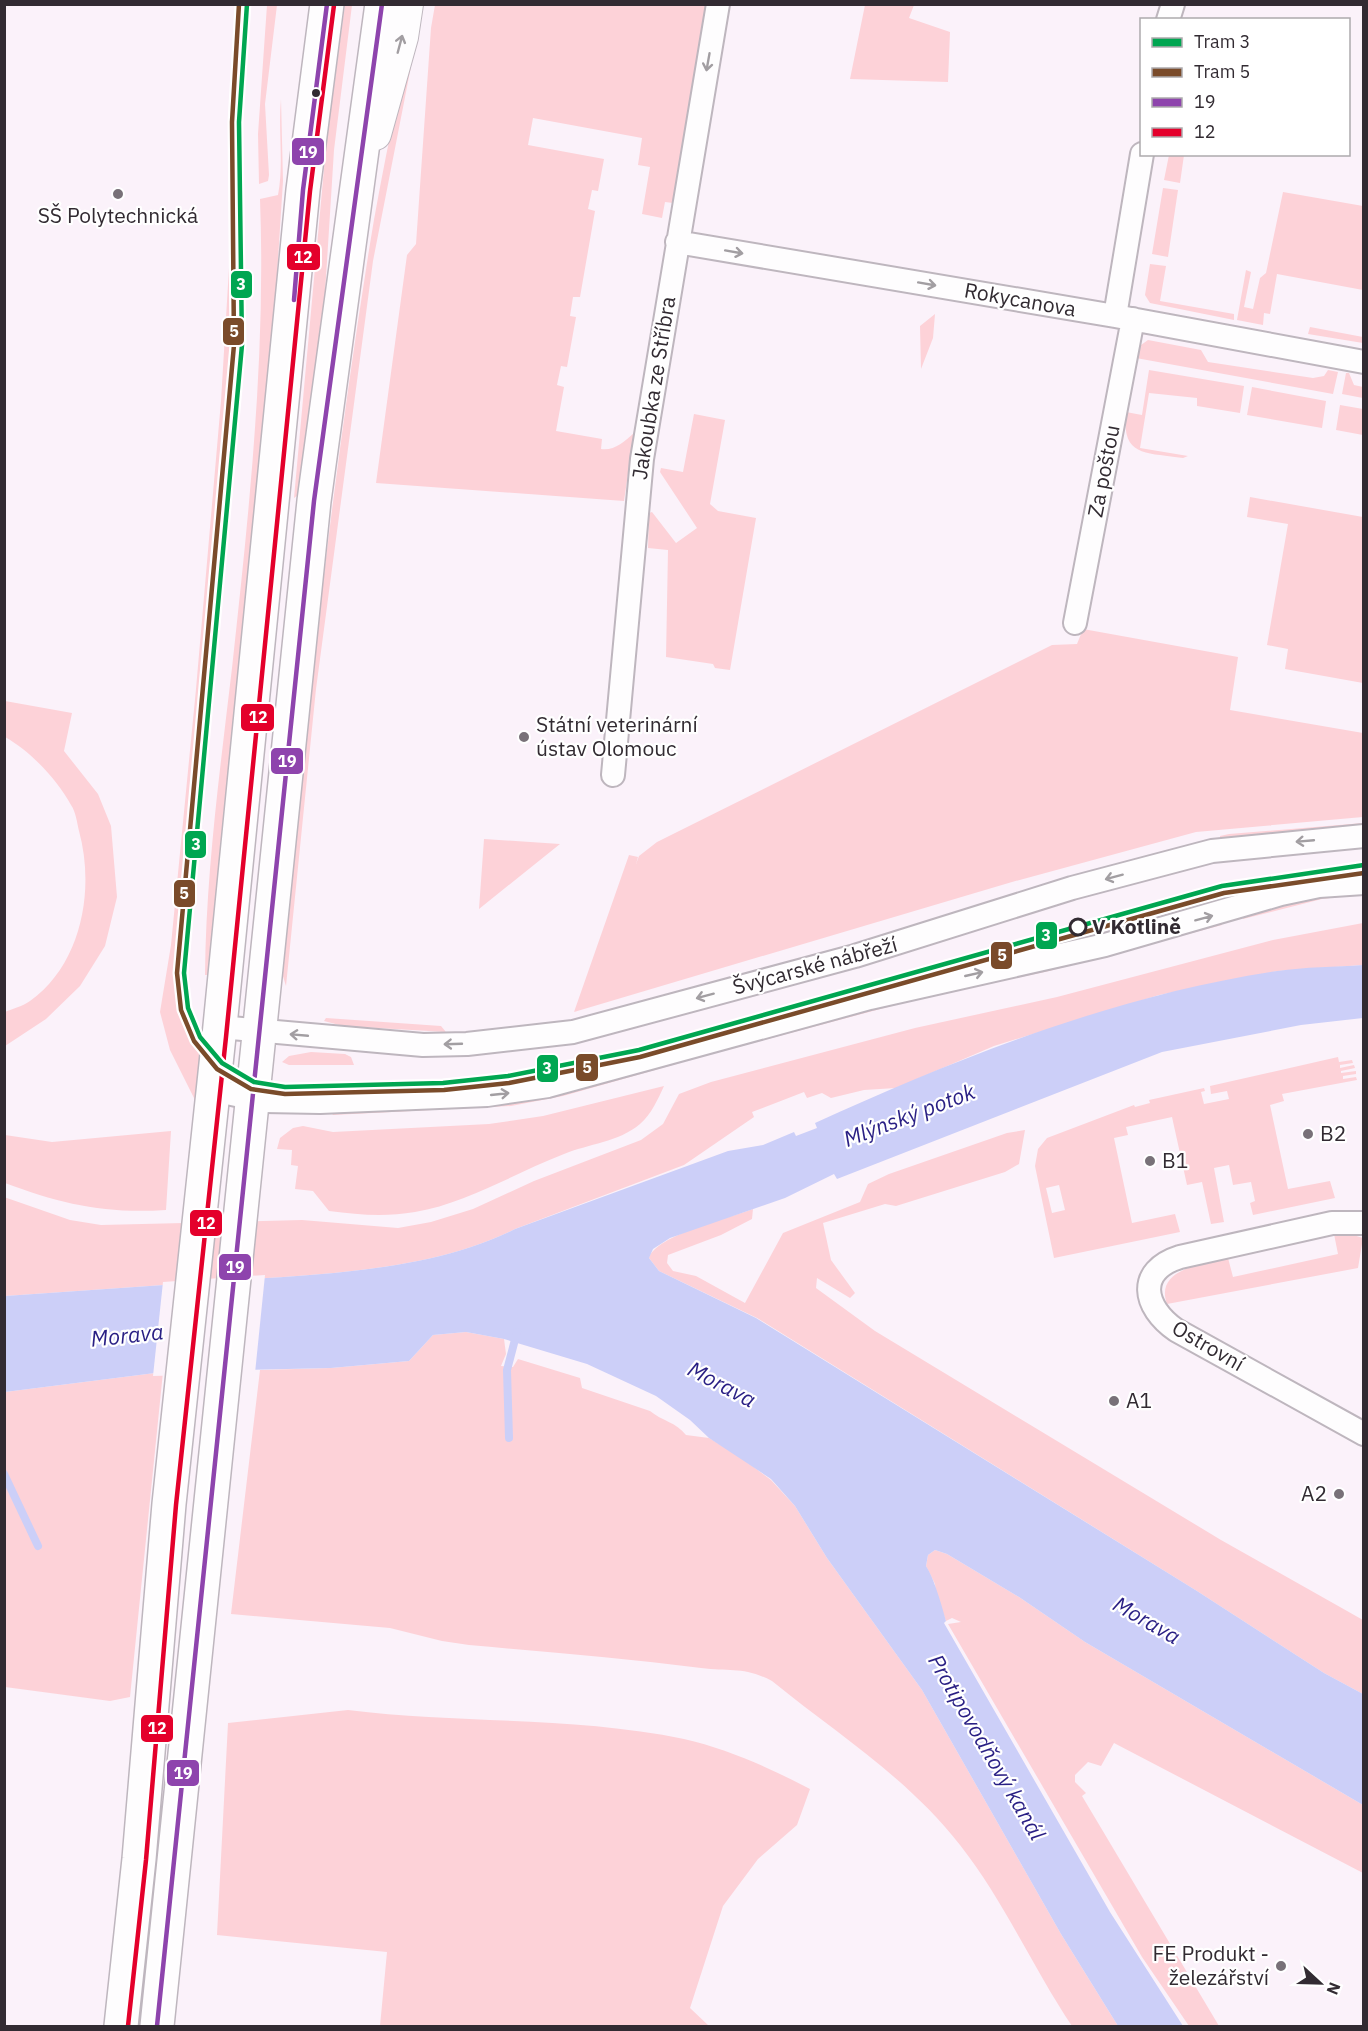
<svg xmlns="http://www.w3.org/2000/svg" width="1368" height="2031" font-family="'IBM Plex Sans',sans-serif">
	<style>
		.green { fill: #fdd2d8; fill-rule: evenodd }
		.water { fill: #cccff8 }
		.pier { fill: #fbf2fa }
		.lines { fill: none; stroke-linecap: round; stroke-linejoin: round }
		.stream { stroke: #cccff8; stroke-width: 8 }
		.street-casing { stroke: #beb6be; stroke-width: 26 }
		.secondary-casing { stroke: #beb6be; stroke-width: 34 }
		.primary-casing { stroke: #beb6be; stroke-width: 36 }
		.street { stroke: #fefdfe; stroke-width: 22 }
		.secondary { stroke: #fefdfe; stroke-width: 32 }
		.primary { stroke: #fefdfe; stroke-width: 33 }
		.bus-1-casing { stroke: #fff; stroke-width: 9 }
		.bus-2-casing { stroke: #fff; stroke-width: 9 }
		.bus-1 { stroke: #8e44ad; stroke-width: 4.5 }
		.bus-2 { stroke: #e4002b; stroke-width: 4.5 }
		.tram-1-casing { stroke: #fff; stroke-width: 9 }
		.tram-2-casing { stroke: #fff; stroke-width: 9 }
		.tram-1 { stroke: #00a651; stroke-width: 4.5 }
		.tram-2 { stroke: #7a4b2a; stroke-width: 4.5 }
		.oneway { stroke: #a29ea2 }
		.bus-dot { fill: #322b32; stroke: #fff; stroke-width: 2 }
		.poi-dot { fill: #787178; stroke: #fff; stroke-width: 2 }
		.stop-dot { fill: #fff; stroke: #322b32; stroke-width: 3 }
		.labels { text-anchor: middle; stroke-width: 4.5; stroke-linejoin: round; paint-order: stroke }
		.poi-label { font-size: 21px; fill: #322b32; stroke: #fff; text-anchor: start }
		.street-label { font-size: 21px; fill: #322b32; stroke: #fff }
		.stop-label { font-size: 21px; font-weight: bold; fill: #322b32; stroke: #fff; text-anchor: start }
		.water-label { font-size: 22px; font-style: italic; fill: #291f84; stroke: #fff }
		.line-badge { stroke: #fff; stroke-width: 2 }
		.badge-label { font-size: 16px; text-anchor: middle; font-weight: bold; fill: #fff }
	</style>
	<rect width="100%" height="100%" fill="#fbf2fa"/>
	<path class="green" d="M267,5H277L265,104L269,175L268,181L259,184L258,134Z
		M345,5H352L334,150L325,293L298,495L294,498L327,136Z
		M416,5H423L373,261L316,689L286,986L281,970C305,730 331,489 369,250C382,168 401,87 416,5Z
		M435,5H708L673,203L665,202L662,218L642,214L650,167L638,165L642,138L533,118L528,145L604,159L598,191L592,190L588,209L595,211L580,297H573L570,316L576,317L567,367L561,366L557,385L564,387L556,431L602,439L601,449C614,451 624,442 634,433L624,501L376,483L407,255L416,244L431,28Z
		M865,5H914L909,18L950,32L948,82L850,79Z
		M281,99L283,181L269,400L210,975H205C206,872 220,770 232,668C249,512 266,356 260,199L278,195C284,164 278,131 281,99Z
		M1169,155H1184L1180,183L1164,180Z
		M1163,188L1178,190L1168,257L1152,254Z
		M1283,192L1363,206V290L1277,274L1270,314L1264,313L1263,325L1237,320L1246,270L1251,272L1244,307L1253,309L1260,278L1266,273Z
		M1150,264L1166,266L1160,301L1234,314V320L1150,303L1145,295Z
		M229,268L237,269L232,400L182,974H175L174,980C177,1009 184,1032 203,1055L195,1118L194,1098L170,1050L160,1012L171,945L196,689L221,401Z
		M935,314L933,338L921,369L920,326Z
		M1310,327L1363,337V343L1308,334Z
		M1148,340L1201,350L1208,362L1313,378L1324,376L1328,370L1338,372L1333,394L1136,358L1141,345Z
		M1149,370L1244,386L1240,413L1197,406V398L1149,393L1140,448L1188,456L1183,458C1147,452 1121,458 1126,412L1142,415Z
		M1346,373H1349L1354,385L1363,387V398L1342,394Z
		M1252,387L1326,401L1322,428L1247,415Z
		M1340,405L1363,409V435L1336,430Z
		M694,414L725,420L710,504L718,511L756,518L730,670L715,668L713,664L666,657L668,550L648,548L649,513L652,512L676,543L697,528L660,472L661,468L683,472Z
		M1250,497L1363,517V683L1285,669L1288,649L1267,645L1288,524L1247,517Z
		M1083,629L1238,657L1230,710L1363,733V817L1196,832L1012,882L574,1012L629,855L638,857L636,864L639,856L657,842L1052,645L1077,644Z
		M5,701L72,713L64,751L98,794L111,826L117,897L105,946L80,986L46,1019L5,1046V1012C12,1009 23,1006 30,1001C82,964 95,889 79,831C77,823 76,812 71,805C57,779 30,751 5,737Z
		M1363,823V828L1220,841V836L1229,834Z
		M484,839L560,844L479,909Z
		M1363,894L1322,899L1243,919L1242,914L1305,897Z
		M1221,920L1222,925L1049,971L929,996L704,1056L703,1052L904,997Z
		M1363,923V965L1278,971L1159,995L994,1046L896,1088L864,1090L831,1098L822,1093L807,1098L804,1092L752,1112L754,1117L684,1165L515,1229C433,1270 327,1274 236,1280C159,1285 82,1291 5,1296L4,1197L70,1220L101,1225L302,1220L398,1228L431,1222L473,1209L534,1181L641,1140L663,1124L679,1094L711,1082L915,1028L1057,997L1273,940Z
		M326,1018L441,1026L446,1032L343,1026L324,1021Z
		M311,1052L345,1054L351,1057L354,1065H289L282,1062L289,1056Z
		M1338,1057L1339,1062L1352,1060L1353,1063L1340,1065V1068L1354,1065L1355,1068L1341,1071V1073L1356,1071V1074L1343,1076V1079L1356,1077L1357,1080L1282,1094L1284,1101L1270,1105L1288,1189L1330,1181L1335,1198L1253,1215L1250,1203L1255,1201L1251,1182L1233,1185L1229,1165L1214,1168L1224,1222L1211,1224L1202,1182L1187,1185L1172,1117L1126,1127L1128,1135L1114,1138L1132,1223L1175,1214L1180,1232L1054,1258L1035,1166L1038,1149L1047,1138L1134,1105L1135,1107L1150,1103L1149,1100L1204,1088L1205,1091L1201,1092L1204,1104L1229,1099L1227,1091L1211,1094L1210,1086ZM1059,1185L1065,1210L1052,1213L1046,1188Z
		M675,1060L676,1064L563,1096L511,1106L333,1115L329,1110Z
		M664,1086C658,1099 651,1115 640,1124C619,1142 588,1144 564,1154C515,1173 467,1203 415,1212C386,1217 359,1215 329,1211L313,1191L295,1189L298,1166L291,1165L292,1150L277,1149L280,1138L293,1128L303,1126L333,1132L489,1124L543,1116Z
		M1025,1130L1019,1164L1005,1172L896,1206L885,1204L823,1223L831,1260L855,1293L850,1298L817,1278L816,1288L875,1331L1221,1540L1363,1620V1694L1324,1673L1197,1591L757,1318L659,1271L649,1258C656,1235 730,1218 753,1209L752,1219L721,1235L668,1255L667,1263L673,1271L696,1276L745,1303L783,1233L860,1202L868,1184L889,1174L1007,1133Z
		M171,1131L166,1210C105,1214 61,1204 5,1183V1135L52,1142Z
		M1334,1234H1350L1363,1238L1358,1268L1167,1304C1154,1268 1205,1264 1228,1258L1233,1277L1338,1254Z
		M466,1332L504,1339L506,1354L501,1366L513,1367L518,1359L580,1378L582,1388L650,1411C662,1421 676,1422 686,1435L709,1438L739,1456L771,1480L795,1506L827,1558L922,1690L1061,1934L1118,2026H1072C1033,1968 1004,1901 960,1845C907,1777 837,1734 772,1681C743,1666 731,1672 701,1668C624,1658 546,1652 469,1645L442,1641L390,1628L231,1614L260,1370L331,1368L409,1361L433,1335Z
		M163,1372L130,1697L110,1701L5,1687V1392Z
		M935,1550L947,1554L1019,1597L1085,1642L1363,1805V1873L1114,1743L1101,1766L1088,1762L1075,1775V1782L1086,1793L1082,1796L1219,2026H1189L1142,1957L948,1624L961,1622L952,1618L946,1621L936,1595L935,1584L926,1566L928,1555Z
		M348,1710C459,1724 574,1716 684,1739C728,1749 770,1768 810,1789L797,1825L758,1859L723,1906L690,2008L709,2026H380L387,1952L217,1935L228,1723Z"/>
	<path class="water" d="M1363,965V1018L1301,1025L1162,1052L837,1179L834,1174L785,1198L670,1238L653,1249L649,1258L659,1271L756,1318L1197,1591L1324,1673L1363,1694V1805L1085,1642L1019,1597L947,1554L935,1550L928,1555L926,1566C934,1578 942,1606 946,1621L944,1623L1110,1912L1183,2026H1118L1061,1934L922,1690L827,1558L795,1506L771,1479L709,1438L690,1420L656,1396L587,1364L504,1339L466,1332L433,1335L409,1361L331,1368L163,1372L5,1392V1296C82,1291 159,1285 236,1280C327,1274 433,1270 515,1229L728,1151L763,1145L794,1132L796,1136L817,1128L815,1123C962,1056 1117,995 1277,971C1305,967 1335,967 1363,965Z"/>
	<path class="pier" d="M265,1275L255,1373L153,1376L163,1282Z"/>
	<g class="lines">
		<path class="stream" d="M509,1438L507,1370L517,1332
			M4,1474L38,1546"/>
		<g class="street-casing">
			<path id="street" d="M1168,20L1173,4
				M677,242L1115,316L1364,362
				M1115,316L1142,154
				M1075,623L1133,319
				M613,775L642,459L718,4
				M220,1027L423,1045L467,1044L573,1032L855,956L1072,888L1212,851L1364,836
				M213,1090L264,1101L320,1102L487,1095L548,1086L870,998L1105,945L1281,894L1319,886L1364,883
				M1364,1223H1332L1180,1257C1136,1271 1143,1307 1176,1330L1364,1434"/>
		</g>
		<g class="secondary-casing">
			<path id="secondary" d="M375,134L402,37L407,4"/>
		</g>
		<g class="primary-casing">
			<path id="primary" d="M121,2026L139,1859L169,1504L219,1036L303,190L327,4
				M157,2026L314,501L382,4"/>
		</g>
		<use href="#street" class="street"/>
		<use href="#secondary" class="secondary"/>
		<use href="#primary" class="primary"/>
		<g class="bus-1-casing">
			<path id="bus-1" d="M294,300L303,190L327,4
				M157,2026L314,501L382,4"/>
		</g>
		<g class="bus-2-casing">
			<path id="bus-2" d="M128,2026L146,1860L176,1505L226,1037L310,191L334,5"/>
		</g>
		<use href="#bus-1" class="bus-1"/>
		<use href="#bus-2" class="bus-2"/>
		<g class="tram-1-casing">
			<path id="tram-1" d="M247,4L239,122L242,345L184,973L188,1008L200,1037L222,1063L254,1082L285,1087L443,1083L508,1076L639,1050L1222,886L1364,865"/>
		</g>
		<g class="tram-2-casing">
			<path id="tram-2" d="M239,4L232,122L234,345L177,973L181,1010L194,1041L217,1069L251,1089L285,1094L444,1090L509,1083L640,1057L1224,893L1364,873"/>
		</g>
		<use href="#tram-1" class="tram-1"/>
		<use href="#tram-2" class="tram-2"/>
	</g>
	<defs><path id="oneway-shaft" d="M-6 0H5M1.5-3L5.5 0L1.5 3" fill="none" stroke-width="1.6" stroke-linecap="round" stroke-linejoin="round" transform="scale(1.5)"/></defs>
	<g class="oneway">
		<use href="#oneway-shaft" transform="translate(400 44) rotate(-75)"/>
		<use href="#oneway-shaft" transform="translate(708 62) rotate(100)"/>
		<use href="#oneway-shaft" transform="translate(734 252) rotate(10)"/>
		<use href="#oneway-shaft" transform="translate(927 284) rotate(10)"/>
		<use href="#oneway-shaft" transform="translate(1305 841) rotate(175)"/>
		<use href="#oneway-shaft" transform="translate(1114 877) rotate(165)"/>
		<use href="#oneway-shaft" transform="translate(1204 918) rotate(-15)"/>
		<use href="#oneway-shaft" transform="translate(974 974) rotate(-13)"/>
		<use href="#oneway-shaft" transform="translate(705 996) rotate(165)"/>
		<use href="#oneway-shaft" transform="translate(299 1035) rotate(-175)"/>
		<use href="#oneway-shaft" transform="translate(453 1044) rotate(178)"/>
		<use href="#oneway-shaft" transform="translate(500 1094) rotate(-6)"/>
	</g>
	<circle class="bus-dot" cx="316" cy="93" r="5"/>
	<g class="poi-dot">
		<circle cx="118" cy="194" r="6"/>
		<circle cx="524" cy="737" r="6"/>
		<circle cx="1308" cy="1134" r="6"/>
		<circle cx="1150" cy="1161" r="6"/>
		<circle cx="1114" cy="1401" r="6"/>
		<circle cx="1339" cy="1494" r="6"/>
		<circle cx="1281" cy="1966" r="6"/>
	</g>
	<circle class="stop-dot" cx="1078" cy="927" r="8"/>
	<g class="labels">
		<g class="poi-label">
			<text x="118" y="223" text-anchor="middle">SŠ Polytechnická</text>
			<text x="536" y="732">Státní veterinární<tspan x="536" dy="24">ústav Olomouc</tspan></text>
			<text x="1320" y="1141">B2</text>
			<text x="1162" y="1168">B1</text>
			<text x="1126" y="1408">A1</text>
			<text x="1327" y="1501" text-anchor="end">A2</text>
			<text x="1269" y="1961" text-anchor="end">FE Produkt -<tspan x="1269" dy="24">železářství</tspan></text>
		</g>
		<g class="street-label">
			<text transform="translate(1020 300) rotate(10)" y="7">Rokycanova</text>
			<text transform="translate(654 388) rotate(-81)" y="7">Jakoubka ze Stříbra</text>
			<text transform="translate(1104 471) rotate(-79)" y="7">Za poštou</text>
			<text transform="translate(815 966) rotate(-15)" y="7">Švýcarské nábřeží</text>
			<text transform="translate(1208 1346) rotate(30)" y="7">Ostrovní</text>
		</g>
		<g class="stop-label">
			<text x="1092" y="934">V Kotlině</text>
		</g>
		<g class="water-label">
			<text transform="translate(909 1115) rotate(-21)" y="8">Mlýnský potok</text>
			<text transform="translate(127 1335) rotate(-6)" y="8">Morava</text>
			<text transform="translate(722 1384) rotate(28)" y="8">Morava</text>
			<text transform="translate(1147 1620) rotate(30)" y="8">Morava</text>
			<text transform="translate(987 1747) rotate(60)" y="8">Protipovodňový kanál</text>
		</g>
	</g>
	<g class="line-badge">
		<rect x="291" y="137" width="34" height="29" rx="6" fill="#8e44ad"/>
		<rect x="286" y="243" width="35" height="28" rx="6" fill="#e4002b"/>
		<rect x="230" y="270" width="23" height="29" rx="6" fill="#00a651"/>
		<rect x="222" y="317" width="23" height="29" rx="6" fill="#7a4b2a"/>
		<rect x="240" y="703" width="35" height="29" rx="6" fill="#e4002b"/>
		<rect x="270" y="747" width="34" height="28" rx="6" fill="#8e44ad"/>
		<rect x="184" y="830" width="23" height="29" rx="6" fill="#00a651"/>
		<rect x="173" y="879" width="23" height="29" rx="6" fill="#7a4b2a"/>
		<rect x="1035" y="921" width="23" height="29" rx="6" fill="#00a651"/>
		<rect x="990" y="941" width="23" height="29" rx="6" fill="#7a4b2a"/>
		<rect x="575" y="1053" width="24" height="29" rx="6" fill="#7a4b2a"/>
		<rect x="536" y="1054" width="23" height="29" rx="6" fill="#00a651"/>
		<rect x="189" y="1209" width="34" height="28" rx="6" fill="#e4002b"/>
		<rect x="218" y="1253" width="34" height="28" rx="6" fill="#8e44ad"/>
		<rect x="140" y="1714" width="34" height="29" rx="6" fill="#e4002b"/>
		<rect x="166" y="1759" width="34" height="28" rx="6" fill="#8e44ad"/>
	</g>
	<g class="badge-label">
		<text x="308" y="158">19</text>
		<text x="303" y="263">12</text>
		<text x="241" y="290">3</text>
		<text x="234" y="337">5</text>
		<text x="258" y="723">12</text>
		<text x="287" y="767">19</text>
		<text x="196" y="850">3</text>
		<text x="184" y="899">5</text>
		<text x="1046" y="941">3</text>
		<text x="1002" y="961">5</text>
		<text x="587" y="1073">5</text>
		<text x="547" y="1074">3</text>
		<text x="206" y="1229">12</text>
		<text x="235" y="1273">19</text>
		<text x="157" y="1734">12</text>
		<text x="183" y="1779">19</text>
	</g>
	<rect width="1368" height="2031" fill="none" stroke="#322b32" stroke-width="12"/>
	<rect x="1140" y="18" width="210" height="138" fill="#ffffff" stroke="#adaaad" stroke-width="1.5"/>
	<rect x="1152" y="38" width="30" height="9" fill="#00a651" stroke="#adaaad" stroke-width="1.5"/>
	<text x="1194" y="48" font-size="18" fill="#322b32">Tram 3</text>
	<rect x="1152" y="68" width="30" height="9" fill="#7a4b2a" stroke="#adaaad" stroke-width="1.5"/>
	<text x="1194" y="78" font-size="18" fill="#322b32">Tram 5</text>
	<rect x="1152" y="98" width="30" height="9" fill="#8e44ad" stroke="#adaaad" stroke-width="1.5"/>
	<text x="1194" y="108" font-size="18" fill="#322b32">19</text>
	<rect x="1152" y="128" width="30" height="9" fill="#e4002b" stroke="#adaaad" stroke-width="1.5"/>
	<text x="1194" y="138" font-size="18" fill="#322b32">12</text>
	<g transform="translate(1320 1983) rotate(112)" stroke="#ffffff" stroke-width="4.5" paint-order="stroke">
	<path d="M0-4.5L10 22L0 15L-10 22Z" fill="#322b32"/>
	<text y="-9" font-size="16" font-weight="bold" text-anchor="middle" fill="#322b32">N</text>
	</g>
</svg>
